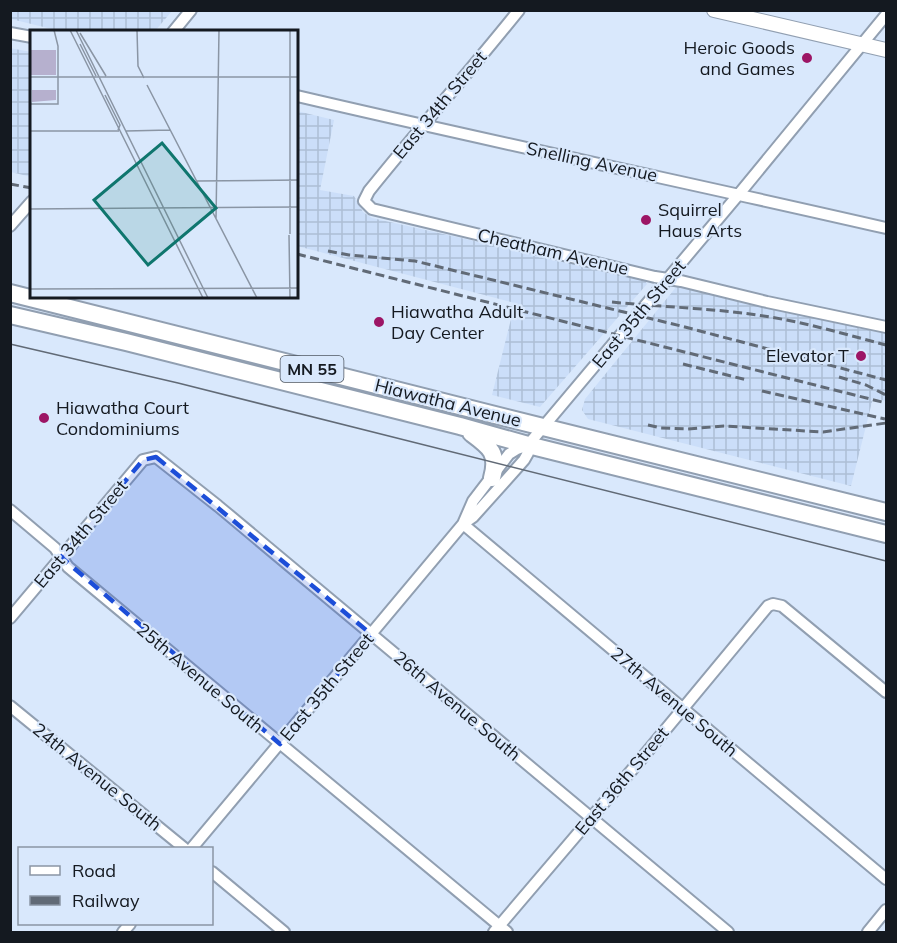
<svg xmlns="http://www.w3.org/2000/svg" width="897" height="943" font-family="Mulish,sans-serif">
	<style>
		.industrial { fill: url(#industrial-grid) }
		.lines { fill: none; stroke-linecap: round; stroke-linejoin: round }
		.minor-casing { stroke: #919fb1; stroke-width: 14 }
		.major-casing { stroke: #919fb1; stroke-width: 16 }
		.highway-casing { stroke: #919fb1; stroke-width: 20 }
		.minor { stroke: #fff; stroke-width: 10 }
		.major { stroke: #fff; stroke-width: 14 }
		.highway { stroke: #fff; stroke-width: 16 }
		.tram { stroke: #616a76; stroke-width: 1.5 }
		.rail { stroke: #616a76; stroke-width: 3; stroke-dasharray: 9 4.5; stroke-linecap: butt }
		.marked { fill: #1d4ed8; fill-opacity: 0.2; stroke: #1d4ed8; stroke-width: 4.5; stroke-dasharray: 12 8; stroke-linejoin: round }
		.poi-dot { fill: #9c1565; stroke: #d9e8fc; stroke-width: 2 }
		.labels { text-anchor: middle; stroke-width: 4.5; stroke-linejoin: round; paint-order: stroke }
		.shield { fill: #d9e8fc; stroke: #4f5762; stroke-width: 1.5 }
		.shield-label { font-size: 16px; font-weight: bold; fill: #141920 }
		.poi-label { font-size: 18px; fill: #141920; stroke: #d9e8fc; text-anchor: start }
		.street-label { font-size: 18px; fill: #141920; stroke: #d9e8fc }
		.inset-road { fill: none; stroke: #8a95a4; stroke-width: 1.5 }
		.view { fill: #0f766e; fill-opacity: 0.15; stroke: #0f766e; stroke-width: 3 }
		.inset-edge { fill: none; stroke: #141920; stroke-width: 3 }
	</style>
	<defs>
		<pattern id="industrial-grid" width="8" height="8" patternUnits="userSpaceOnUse" patternTransform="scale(1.5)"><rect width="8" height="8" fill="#cbdef9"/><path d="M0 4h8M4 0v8" fill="none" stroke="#adbed5"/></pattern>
	</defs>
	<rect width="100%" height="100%" fill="#d9e8fc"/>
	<path class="industrial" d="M11,10H172V11L155,31L64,32L11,19Z
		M10,48L31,52V177L11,172Z
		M297,111L334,120L320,190L354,196L363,212L372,218L644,279L647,284L540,407L492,395L515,303L297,246Z
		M677,286L886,334V401L873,398L851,486L588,419L582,410L585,399Z"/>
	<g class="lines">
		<g class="minor-casing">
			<path id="minor" d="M519,10C470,71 418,130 369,191L364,201L372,209L655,277L681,281L767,302L886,327
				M173,32L191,10
				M10,33L32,37
				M297,96C493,142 690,183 886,228
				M10,226L32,201
				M10,510L55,548L68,567L507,932
				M463,524L473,501L509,454L517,449L528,445L739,194L886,15
				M463,524L886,879
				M10,618L143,460L156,457L218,506L728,932
				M10,706L184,848
				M192,848L463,524L473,517L524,460L528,453V445
				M212,872L284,932
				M123,932L130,924
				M494,932L637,764L768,606L773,604L782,606L886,692
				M868,932L886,910"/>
		</g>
		<g class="major-casing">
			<path id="major" d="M714,10L886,50"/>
		</g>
		<g class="highway-casing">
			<path id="highway" d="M10,293L543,427L886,512
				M10,315L126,342L460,426L528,445L886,534
				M471,433C490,447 499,453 492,478"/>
		</g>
		<use href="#minor" class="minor"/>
		<use href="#major" class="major"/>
		<use href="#highway" class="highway"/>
		<path class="tram" d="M10,344L178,383L886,561"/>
		<path class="rail" d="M10,184L32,188
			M328,251L349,255L415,261L681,326L886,380
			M297,254L886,403
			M612,302C660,307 709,308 757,315C801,321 844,334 886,345
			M683,364L747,380
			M839,377L866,385L886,395
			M762,391L885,419
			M648,425L661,428L688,429L724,426L823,432L886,423"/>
	</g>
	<path class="marked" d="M156,457L371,634L280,744L61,557L143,460Z"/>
	<g class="poi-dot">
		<circle cx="807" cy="58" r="6"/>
		<circle cx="646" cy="220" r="6"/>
		<circle cx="379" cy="322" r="6"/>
		<circle cx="861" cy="356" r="6"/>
		<circle cx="44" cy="418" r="6"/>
	</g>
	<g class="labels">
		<rect class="shield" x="280.5" y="356" width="63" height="26" rx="4.5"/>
		<g class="shield-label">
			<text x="312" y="375">MN 55</text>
		</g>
		<g class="poi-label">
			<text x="795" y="54" text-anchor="end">Heroic Goods<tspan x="795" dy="21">and Games</tspan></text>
			<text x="658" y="216">Squirrel<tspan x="658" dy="21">Haus Arts</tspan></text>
			<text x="391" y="318">Hiawatha Adult<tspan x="391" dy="21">Day Center</tspan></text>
			<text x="849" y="362" text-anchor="end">Elevator T</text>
			<text x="56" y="414">Hiawatha Court<tspan x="56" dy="21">Condominiums</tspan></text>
		</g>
		<g class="street-label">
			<text transform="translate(440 105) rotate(-50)" y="6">East 34th Street</text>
			<text transform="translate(592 162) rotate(12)" y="6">Snelling Avenue</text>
			<text transform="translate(553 252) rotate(13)" y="6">Cheatham Avenue</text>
			<text transform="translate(639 314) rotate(-50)" y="6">East 35th Street</text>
			<text transform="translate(448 403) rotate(14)" y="6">Hiawatha Avenue</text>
			<text transform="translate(81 534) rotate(-50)" y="6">East 34th Street</text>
			<text transform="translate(200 678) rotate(40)" y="6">25th Avenue South</text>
			<text transform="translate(327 687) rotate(-50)" y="6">East 35th Street</text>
			<text transform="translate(674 702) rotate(40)" y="6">27th Avenue South</text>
			<text transform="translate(457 706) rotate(40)" y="6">26th Avenue South</text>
			<text transform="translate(97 777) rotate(39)" y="6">24th Avenue South</text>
			<text transform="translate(622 781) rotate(-50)" y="6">East 36th Street</text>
		</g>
	</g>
	<g transform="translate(30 30)">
		<rect width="268" height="268" fill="#d9e8fc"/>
		<path d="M0,3L1,20H26V45H0Z" fill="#b6b0ce"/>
		<path d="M2,60H26V70L2,72Z" fill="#b6b0ce"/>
		<path class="inset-road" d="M40,0L173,268M46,0L178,268M107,0L108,36L114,48M50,3L76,46M50,14L66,46M0,47H269M117,55L227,268M75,65L90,95L88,100M0,74H28V16L24,0M0,101H89M96,101L140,100M167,151L269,150M122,178L269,177M0,179L122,178M186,189L189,0M260,204V0M259,205L260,268M0,259L269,258"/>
		<path class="view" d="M132,113L186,178L118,235L64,170Z"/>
		<rect width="268" height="268" class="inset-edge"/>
	</g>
	<rect width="897" height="943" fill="none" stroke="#141920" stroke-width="24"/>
	<rect x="18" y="847" width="195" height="78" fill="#d9e8fc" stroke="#8a95a4" stroke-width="1.5"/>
	<rect x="30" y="866" width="30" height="9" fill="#ffffff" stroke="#8a95a4" stroke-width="1.5"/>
	<text x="72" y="877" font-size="18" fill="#141920">Road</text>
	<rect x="30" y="896" width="30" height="9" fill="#616a76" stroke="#8a95a4" stroke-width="1.5"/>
	<text x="72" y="907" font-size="18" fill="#141920">Railway</text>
</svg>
